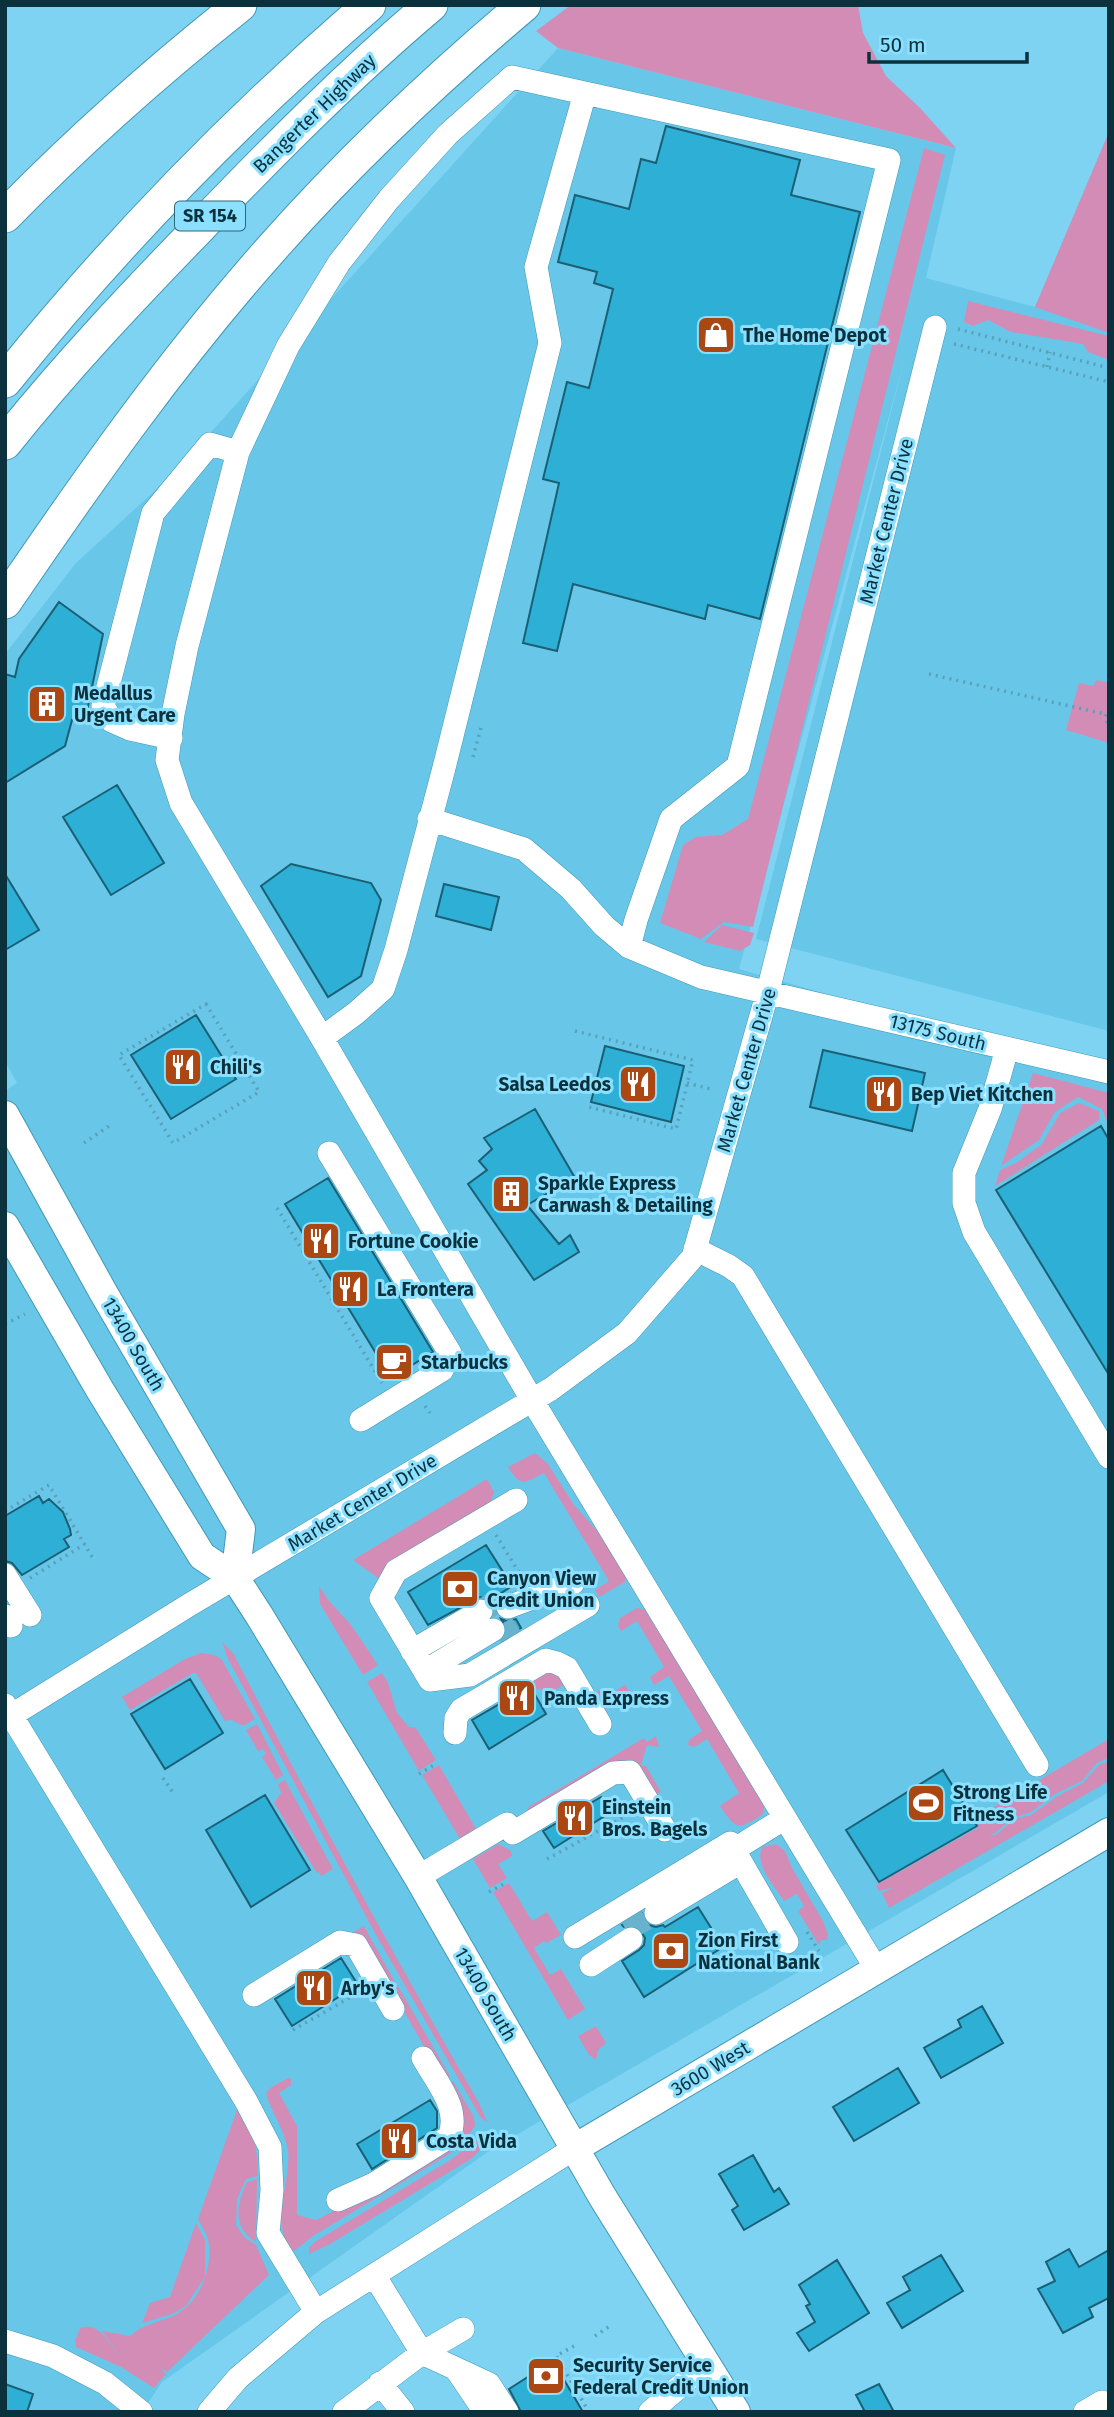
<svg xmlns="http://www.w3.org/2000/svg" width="1114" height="2417" font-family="'Fira Sans',sans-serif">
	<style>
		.built { fill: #68c7e8 }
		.green { fill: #d38cb6 }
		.building { fill: #2eafd6; stroke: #1b5f75; stroke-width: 2 }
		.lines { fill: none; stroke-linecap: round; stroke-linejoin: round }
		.minor-tunnel { stroke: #67b3ce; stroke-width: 23; stroke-dasharray: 23 11; stroke-linecap: butt }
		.minor-casing { stroke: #4298b5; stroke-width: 24 }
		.major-casing { stroke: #4298b5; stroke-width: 30 }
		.highway-casing { stroke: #4298b5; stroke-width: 35 }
		.path { stroke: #5aa0b9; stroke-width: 3.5; stroke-dasharray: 2 5; stroke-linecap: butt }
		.minor { stroke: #fff; stroke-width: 23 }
		.major { stroke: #fff; stroke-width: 28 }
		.highway { stroke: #fff; stroke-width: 33 }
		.labels { text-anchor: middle; stroke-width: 6; stroke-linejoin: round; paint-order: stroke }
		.shield { fill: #8be0ff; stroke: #316677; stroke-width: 2 }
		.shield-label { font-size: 18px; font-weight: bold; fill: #0b313d }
		.street-label { font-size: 19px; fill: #0b313d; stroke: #8be0ff }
		.poi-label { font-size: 19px; font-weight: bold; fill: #0b313d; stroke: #8be0ff; text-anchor: start }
	</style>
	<rect width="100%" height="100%" fill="#7ed3f2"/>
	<path class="built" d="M558,48L956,148L926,278L1035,307L1109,132V1031L756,939L905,357L739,969L1109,1075V1792L492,2149L162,2382L142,2412H5V1091L17,1083L5,1061V654L76,563L173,474Z"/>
	<path class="green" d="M571,5H858L863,33L886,76L920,108L956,148L558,48L536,31Z
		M1109,132V333L1035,307Z
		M924,148L945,155L753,927L724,922L701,939L660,923L683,845L696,837L722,835L748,819Z
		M968,301L1109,336V360L1088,352L1083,344L1011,332L988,320L973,326L964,322Z
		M1097,680L1109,683V743L1066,730L1079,683L1093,686Z
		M722,925L754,933L750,945L740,951L704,942Z
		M1033,1073L1109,1093V1127L1102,1109L1078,1097L1055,1112L1039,1140L1001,1166Z
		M1079,1103L1099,1111V1120L995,1186L1000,1170L1016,1163L1042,1144L1060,1113Z
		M535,1453L548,1464L574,1505L605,1540L627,1574L625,1582L599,1597L595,1590L609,1581L544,1473C524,1483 521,1488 508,1467Z
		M487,1479L494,1492L491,1502L389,1564L378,1578L353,1560Z
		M319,1586L329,1601L351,1625L378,1665L363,1675L320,1604Z
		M637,1608L648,1610L766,1803L762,1815C738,1830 736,1830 720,1806L739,1793L707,1739L694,1747L688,1745L689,1740L702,1731L669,1676L654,1685L650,1677L664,1667L637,1621L621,1631L618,1626L620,1618Z
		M222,1642L233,1653C312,1805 393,1955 479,2103L487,2122L481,2118L376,1935L228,1659Z
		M201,1653L215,1655L222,1660L255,1719L243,1726L232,1720L225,1721L196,1673H193L130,1710L122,1697L185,1659Z
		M547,1668L568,1682L545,1696L540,1688L537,1690L530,1678Z
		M382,1673L388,1683L397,1713L409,1727H415L436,1760L419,1771L367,1682Z
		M625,1685L631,1694L606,1709L598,1707L595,1693L599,1690L604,1698Z
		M257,1724L283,1775L276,1780L262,1757L266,1754L263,1749L258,1751L246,1730Z
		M656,1736L659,1747L647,1745L641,1765L646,1766L661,1792L652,1797L636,1770L529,1813L527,1808L644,1738L647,1742Z
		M1109,1739V1758L1097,1763L1082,1781L1055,1794L1031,1812L1013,1818L995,1833L989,1834L996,1835L1014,1819L1031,1815L1056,1797L1083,1783L1099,1765L1109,1761V1781L889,1908L882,1893L894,1887L879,1891L876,1885L979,1827L975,1818Z
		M439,1765L476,1829L460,1839L422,1775Z
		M285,1780L333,1869L321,1876L319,1872L317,1873L274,1803L281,1793L278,1784Z
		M499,1844L511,1851L512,1856L498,1864L507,1878L490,1888L473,1859Z
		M776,1844L785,1851L792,1868L823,1921L828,1934L827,1940H821L819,1945L798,1911L804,1906L797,1894L784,1901C776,1888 752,1862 763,1847Z
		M509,1883L532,1921L547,1912L561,1935L546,1943L544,1941L534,1948L550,1975L561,1969L585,2009L568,2020L493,1892Z
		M364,1926L395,1982L388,1985L352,1933Z
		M398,1986L450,2076L443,2080L392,1990Z
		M596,2026L606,2043L598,2050L596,2060L589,2055L578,2036Z
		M288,2078L291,2079V2085L279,2093L297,2126V2215L316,2220L364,2196L460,2136L465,2119L460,2118L446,2085L453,2081L474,2117L475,2126L461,2145L454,2151L313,2236L294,2251C267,2226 292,2181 288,2150C284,2129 272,2113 266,2094L270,2088Z
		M237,2110C253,2135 258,2145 258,2176L246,2179L237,2199L236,2225L245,2238L256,2245L269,2275L167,2372L160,2367L166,2374L154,2388L121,2367L76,2347L75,2341L80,2328C100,2321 109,2344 120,2357L102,2331L130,2336C144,2323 159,2323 175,2315C200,2302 214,2267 208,2239C206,2233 201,2225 198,2219Z
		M476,2140H484L480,2150L471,2159L330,2244L309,2254V2247L316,2241L452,2159Z
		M257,2179L256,2242C231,2227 237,2204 247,2182Z
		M196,2223L205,2240V2277L186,2306L172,2314L142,2323L150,2303L170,2297Z"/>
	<path class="building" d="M666,126L800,160L791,195L860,212L760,619L708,605L705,619L573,584L557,651L523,643L559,483L543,479L567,382L589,388L613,289L594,283L597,272L558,262L575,195L629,209L641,159L656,163Z
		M59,602L103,634L85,721L82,720L81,722L72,720L65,746L5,783V674L15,677L19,659Z
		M117,785L164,863L111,895L63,817Z
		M291,864L371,883L381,900L361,976L328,997L261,886Z
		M5,874L39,930L5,950Z
		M444,884L499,897L491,930L436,916Z
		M196,1015L236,1079L171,1119L131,1055Z
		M605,1046L684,1066L671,1122L591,1102Z
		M823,1050L925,1073L912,1131L810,1107Z
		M535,1109L575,1178L527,1205L559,1244L570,1235L579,1252L534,1280L468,1184L487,1170L479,1161L492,1149L484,1138Z
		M1101,1126L1109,1140V1375L996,1190Z
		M328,1178L433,1352L391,1378L285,1204Z
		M39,1496L43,1503L49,1499L63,1512L70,1529L71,1535L64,1539L69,1547L22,1575L12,1563L5,1561V1516Z
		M486,1545L512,1586L500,1594L494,1609L489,1599L480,1597L428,1625L408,1592Z
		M501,1619L506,1621L516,1619L521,1628L503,1639L507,1629Z
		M190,1679L223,1733L165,1769L131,1714Z
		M530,1686L546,1714L489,1749L472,1720Z
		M943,1770L977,1826L879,1882L846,1830Z
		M265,1795L310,1870L251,1907L206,1830Z
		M601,1797L611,1812L554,1848L543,1831Z
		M698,1907L723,1947L644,1997L622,1961L639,1950L644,1945L645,1938L638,1927L631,1925L624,1927L622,1925L642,1913L644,1920L649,1925L656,1927L663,1925L665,1927Z
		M341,1958L358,1985L292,2026L275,1999Z
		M982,2006L1003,2043L941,2078L924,2048L961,2027L958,2020Z
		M898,2068L919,2103L854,2141L833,2107Z
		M430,2100L437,2111V2128L372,2169L357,2144Z
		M753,2155L774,2192L779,2188L789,2204L744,2230L732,2210L738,2206L719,2174Z
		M1069,2249L1079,2267L1109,2250V2298L1089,2308L1093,2317L1063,2333L1038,2289L1055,2281L1046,2262Z
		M941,2255L963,2291L902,2328L887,2303L910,2290L903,2277Z
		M837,2260L869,2313L809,2351L797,2333L815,2322L806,2306L810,2304L799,2285Z
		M553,2361L583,2412H521L509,2389Z
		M5,2384L33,2394L27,2412H5Z
		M879,2384L894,2412H865L856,2395Z"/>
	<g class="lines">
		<path class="minor-tunnel" d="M481,1611L503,1598
			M499,1640L520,1626
			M626,1930L656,1913"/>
		<g class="minor-casing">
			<path id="minor" d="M171,738L130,729L112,721L103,706L153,513L210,444L238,452
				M429,819L524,849L571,889L604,926L629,947L701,977L1109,1072
				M629,947L636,920L671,819L738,766L889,160L512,77L448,134L389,199L339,263L288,346L238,452L187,646L173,714L167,760L181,803L322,1038L532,1400L877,1970
				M322,1038L356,1013L383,989L396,950L445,764L550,343L536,267L585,93
				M1007,1049L990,1109L964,1173V1203L974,1232L1109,1457
				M329,1153L450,1353L442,1370L361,1420
				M695,1249L729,1266L743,1276L1037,1765
				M5,1575L30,1615
				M508,1607L573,1583
				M5,1616L11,1626
				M412,1651L481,1611
				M425,1671L493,1630
				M430,1680L381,1598L396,1571L516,1500
				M430,1680L470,1675L588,1605
				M5,1705L246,2101L270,2147L272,2190L268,2233L316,2312
				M12,1715L189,1605L551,1389L627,1333L693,1257L768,991L935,327
				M455,1733L456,1718L461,1710L546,1660L557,1663L567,1668L600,1724
				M513,1833L613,1773L630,1772L665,1830
				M734,1850L787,1942
				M719,1859L785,1818
				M418,1877L507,1824
				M656,1913L741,1862
				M575,1937L730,1843
				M591,1965L631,1939
				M254,1995L340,1942L356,1945L393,2009
				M338,2200L374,2184L449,2137C461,2109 437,2083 423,2058
				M374,2275L422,2353L463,2329
				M5,2341L53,2356L105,2383L141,2412
				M456,2369L485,2412
				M380,2383L403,2412
				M209,2412L238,2378L316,2312L575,2148
				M344,2412L422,2353L489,2384L507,2412
				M650,2412L706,2364
				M1085,2412L1102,2402"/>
		</g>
		<g class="major-casing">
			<path id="major" d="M5,1115L103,1292L241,1529L235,1578
				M5,1226L100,1390L202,1556L235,1578L259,1615L418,1877L602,2196L736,2412
				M575,2148L1109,1832"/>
		</g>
		<g class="highway-casing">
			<path id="highway" d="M5,216C79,140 157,71 240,5
				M5,381C114,245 237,119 369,5
				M5,443C65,368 130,299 197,230C272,152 348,75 431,5
				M5,602C88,480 174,358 273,247C350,160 435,80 524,5"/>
		</g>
		<path class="path" d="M958,329L1109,368
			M954,344L1109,382
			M1047,367L1050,352
			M929,674L1105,714
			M1109,708L1105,718L1109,727
			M473,757L482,724
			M206,1004L259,1092L173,1143L119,1055Z
			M575,1031L693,1060L676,1129L585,1106
			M687,1083L711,1089
			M84,1143L109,1126
			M277,1208L382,1383
			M5,1324L25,1314
			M425,1406L430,1413
			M5,1511L49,1485L94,1560
			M496,1535L523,1579
			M30,1578L85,1544
			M419,1774L434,1765
			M163,1778L174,1794
			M547,1859L631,1813
			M489,1892L507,1882
			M807,1932L819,1951
			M293,2030L358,1993
			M595,2336L610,2326
			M574,2346L556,2356L589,2412"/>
		<use href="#minor" class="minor"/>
		<use href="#major" class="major"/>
		<use href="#highway" class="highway"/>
	</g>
	<defs>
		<g id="shop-square" transform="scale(2.0125)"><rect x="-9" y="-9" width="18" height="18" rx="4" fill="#ab4712" stroke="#8be0ff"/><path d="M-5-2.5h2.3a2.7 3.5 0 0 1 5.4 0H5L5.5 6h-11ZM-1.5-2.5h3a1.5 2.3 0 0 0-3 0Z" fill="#fff"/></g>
		<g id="building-square" transform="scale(2.0125)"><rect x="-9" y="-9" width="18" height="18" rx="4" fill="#ab4712" stroke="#8be0ff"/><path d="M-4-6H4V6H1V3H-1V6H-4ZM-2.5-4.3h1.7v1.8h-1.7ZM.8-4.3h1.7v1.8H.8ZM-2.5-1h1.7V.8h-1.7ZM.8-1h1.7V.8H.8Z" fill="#fff"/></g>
		<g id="restaurant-square" transform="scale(2.0125)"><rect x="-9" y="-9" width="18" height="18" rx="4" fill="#ab4712" stroke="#8be0ff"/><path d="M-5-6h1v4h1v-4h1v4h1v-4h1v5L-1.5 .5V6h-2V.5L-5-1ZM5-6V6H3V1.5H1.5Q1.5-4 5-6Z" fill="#fff"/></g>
		<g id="cafe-square" transform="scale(2.0125)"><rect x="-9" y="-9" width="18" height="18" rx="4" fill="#ab4712" stroke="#8be0ff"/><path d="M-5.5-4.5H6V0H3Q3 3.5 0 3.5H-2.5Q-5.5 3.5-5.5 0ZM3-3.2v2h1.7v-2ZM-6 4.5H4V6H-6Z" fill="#fff"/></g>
		<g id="bank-square" transform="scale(2.0125)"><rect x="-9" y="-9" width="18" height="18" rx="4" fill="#ab4712" stroke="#8be0ff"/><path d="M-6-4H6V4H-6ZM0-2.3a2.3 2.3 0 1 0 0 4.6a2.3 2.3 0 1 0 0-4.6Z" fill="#fff"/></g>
		<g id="stadium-square" transform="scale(2.0125)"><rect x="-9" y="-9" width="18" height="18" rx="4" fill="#ab4712" stroke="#8be0ff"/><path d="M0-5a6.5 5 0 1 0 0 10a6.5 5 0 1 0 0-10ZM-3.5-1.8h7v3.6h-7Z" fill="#fff"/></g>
	</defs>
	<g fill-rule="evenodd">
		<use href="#shop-square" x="716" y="335"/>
		<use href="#building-square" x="47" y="704"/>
		<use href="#restaurant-square" x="183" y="1067"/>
		<use href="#restaurant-square" x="638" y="1084"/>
		<use href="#restaurant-square" x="884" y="1094"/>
		<use href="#building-square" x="511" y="1194"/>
		<use href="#restaurant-square" x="321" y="1241"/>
		<use href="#restaurant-square" x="350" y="1289"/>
		<use href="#cafe-square" x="394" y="1362"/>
		<use href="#bank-square" x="460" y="1589"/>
		<use href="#restaurant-square" x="517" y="1698"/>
		<use href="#stadium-square" x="926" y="1803"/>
		<use href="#restaurant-square" x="575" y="1818"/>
		<use href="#bank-square" x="671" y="1951"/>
		<use href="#restaurant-square" x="314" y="1988"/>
		<use href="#restaurant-square" x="399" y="2141"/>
		<use href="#bank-square" x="546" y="2376"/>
	</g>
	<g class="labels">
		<rect class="shield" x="175" y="201.5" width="70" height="29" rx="5"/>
		<g class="shield-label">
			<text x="210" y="222">SR 154</text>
		</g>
		<g class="street-label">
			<text transform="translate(314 113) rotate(-44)" y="7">Bangerter Highway</text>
			<text transform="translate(886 521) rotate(-76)" y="7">Market Center Drive</text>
			<text transform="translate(938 1032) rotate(14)" y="7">13175 South</text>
			<text transform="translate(746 1070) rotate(-74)" y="7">Market Center Drive</text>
			<text transform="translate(134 1344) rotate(60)" y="7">13400 South</text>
			<text transform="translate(362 1502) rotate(-31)" y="7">Market Center Drive</text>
			<text transform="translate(486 1994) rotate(60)" y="7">13400 South</text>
			<text transform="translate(710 2068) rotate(-31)" y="7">3600 West</text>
		</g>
		<g class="poi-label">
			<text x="743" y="342">The Home Depot</text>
			<text x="74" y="700">Medallus<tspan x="74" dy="22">Urgent Care</tspan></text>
			<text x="210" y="1074">Chili's</text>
			<text x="611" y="1091" text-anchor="end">Salsa Leedos</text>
			<text x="911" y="1101">Bep Viet Kitchen</text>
			<text x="538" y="1190">Sparkle Express<tspan x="538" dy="22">Carwash &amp; Detailing</tspan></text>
			<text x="348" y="1248">Fortune Cookie</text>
			<text x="377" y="1296">La Frontera</text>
			<text x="421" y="1369">Starbucks</text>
			<text x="487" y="1585">Canyon View<tspan x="487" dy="22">Credit Union</tspan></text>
			<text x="544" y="1705">Panda Express</text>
			<text x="953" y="1799">Strong Life<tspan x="953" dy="22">Fitness</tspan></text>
			<text x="602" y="1814">Einstein<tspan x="602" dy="22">Bros. Bagels</tspan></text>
			<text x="698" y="1947">Zion First<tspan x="698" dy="22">National Bank</tspan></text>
			<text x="341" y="1995">Arby's</text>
			<text x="426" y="2148">Costa Vida</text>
			<text x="573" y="2372">Security Service<tspan x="573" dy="22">Federal Credit Union</tspan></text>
		</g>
	</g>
	<rect width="1114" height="2417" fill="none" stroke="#0b313d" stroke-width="14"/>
	<path d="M869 52v10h158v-10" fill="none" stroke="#0b313d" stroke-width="3.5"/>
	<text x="880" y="52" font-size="21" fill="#0b313d" stroke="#8be0ff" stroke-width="5" paint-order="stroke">50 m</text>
</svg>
